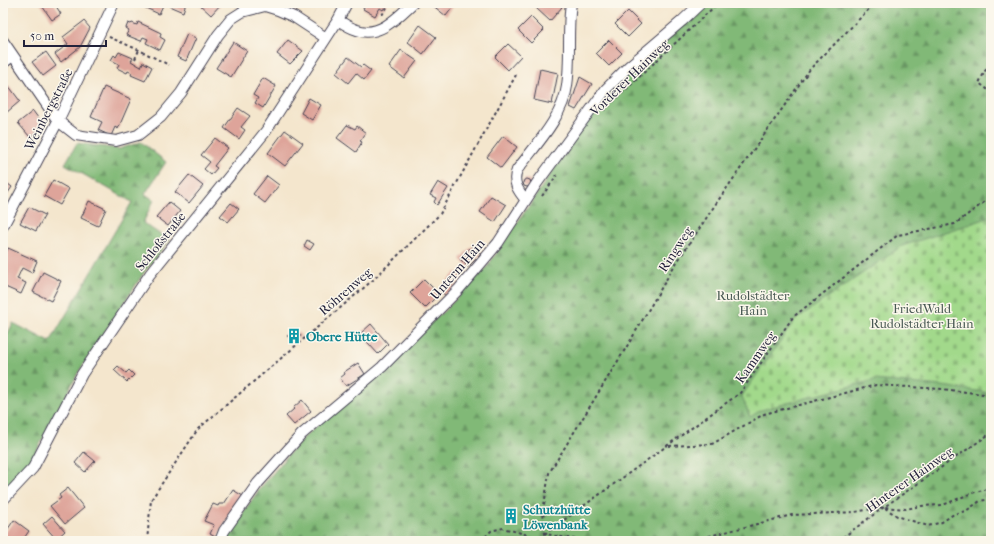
<svg xmlns="http://www.w3.org/2000/svg" width="994" height="544" font-family="'IM FELL French Canon',serif">
	<style>
		.forest { fill: url(#forest-firs); stroke: #526e59 }
		.cemetery { fill: url(#cemetery-stones); stroke: #627e63 }
		.building { fill: #dea49a }
		.lines { fill: none; stroke-linecap: round; stroke-linejoin: round }
		.minor-casing { stroke: #423f51; stroke-width: 12 }
		.path { stroke: #423f51; stroke-width: 2; stroke-dasharray: 3 3; stroke-linecap: butt }
		.minor { stroke: #fff; stroke-width: 10 }
		.labels { text-anchor: middle; stroke-width: 3; stroke-linejoin: round; paint-order: stroke }
		.street-label { font-size: 13px; fill: #22223b; stroke: #fbf7ec }
		.park-label { font-size: 13px; fill: #485953; stroke: #fbf7ec }
		.culture-label { font-size: 13px; font-weight: bold; fill: #0d838f; stroke: #fbf7ec; text-anchor: start }
	</style>
	<defs>
		<pattern id="forest-firs" width="22" height="20" patternUnits="userSpaceOnUse"><rect width="22" height="20" fill="#81b977"/><path d="M5 1l3.5 6h-7zM16 11l3.5 6h-7z" fill="#699663"/></pattern>
		<pattern id="cemetery-stones" width="16" height="16" patternUnits="userSpaceOnUse"><rect width="16" height="16" fill="#a2d98b"/><path d="M2 7V4a2 2 0 0 1 4 0v3zM10 15v-3a2 2 0 0 1 4 0v3z" fill="#8bba79"/></pattern>
	</defs>
	<rect width="100%" height="100%" fill="#fbf7ec"/>
	<filter id="ink" filterUnits="userSpaceOnUse"><feTurbulence type="fractalNoise" baseFrequency=".025" numOctaves="2"/><feDisplacementMap in="SourceGraphic" scale="8" xChannelSelector="R" yChannelSelector="G"/><feConvolveMatrix kernelMatrix="1 2 1 2 8 2 1 2 1" color-interpolation-filters="sRGB"/></filter>
	<filter id="wash" filterUnits="userSpaceOnUse"><feTurbulence type="fractalNoise" baseFrequency=".012" numOctaves="4" result="noise"/><feDisplacementMap in="SourceGraphic" scale="16" xChannelSelector="R" yChannelSelector="G"/><feGaussianBlur stdDeviation="0.9" result="paint"/><feColorMatrix in="noise" values="0 0 0 0 0 0 0 0 0 0 0 0 0 0 0 0 0 1.4 0 .05"/><feComposite in="paint" operator="in"/></filter>
	<g filter="url(#wash)">
		<rect width="100%" height="100%" fill="#f4e6cd"/>
		<path class="forest" d="M706,3H991V541H226L233,527L258,491L299,442L445,310L487,267L591,115L620,81L662,44Z
			M141,142L166,162L145,194L154,200L143,223L169,240L145,271L78,373L29,465L3,492V343L13,323L50,342L132,202L65,164L77,143L119,149Z"/>
		<path class="cemetery" d="M991,217V393L942,386L874,380L761,410L750,417L742,396L795,320L902,246Z"/>
		<g id="blocks">
			<path class="building" d="M40,3H54L61,14L52,20Z
				M140,3H164L159,14L139,5Z
				M171,3H186L183,12L169,6Z
				M198,3H222L211,15Z
				M366,3H387L383,10L380,8L375,16L363,9Z
				M432,3H453L455,4L446,16L431,4Z
				M541,3H558L562,7L550,21L536,8Z
				M628,11L641,24L628,37L615,24Z
				M531,17L544,30L531,43L518,30Z
				M84,21L90,28L80,47L61,62L55,54L68,44L63,37Z
				M138,22L161,33L160,37L165,40L160,50L146,43L148,39L143,37L141,41L126,35L129,30L126,28L128,23L131,24L132,23L137,25Z
				M420,25L436,37L423,54L408,42Z
				M187,34L196,38L186,61L177,57Z
				M288,40L303,51L290,64L277,54Z
				M609,40L622,53L609,66L596,53Z
				M233,42L247,51L231,77L216,68Z
				M508,44L521,56L508,70L495,57Z
				M401,50L417,61L404,78L389,67Z
				M46,52L56,66L43,76L32,62Z
				M119,52L133,58L131,61L141,67L143,62L152,67L145,81L131,75L132,73L128,71L127,73L117,68L119,64L111,60L114,55L116,57Z
				M348,57L361,67L363,65L371,71L364,80L356,73L348,83L336,73Z
				M540,69L558,73L552,104L534,100Z
				M580,77L592,84L576,110L570,107Z
				M263,78L276,86L263,108L255,103L258,98L253,95Z
				M5,81L20,101L6,113L3,109V82Z
				M104,87L131,99L118,129L115,127L111,136L98,130L102,122L91,117Z
				M309,98L321,105L312,120L301,113Z
				M238,108L250,116L241,127L245,130L239,139L224,128Z
				M33,111L44,126L30,137L18,123Z
				M347,125L355,129L357,126L366,133L360,141L362,142L356,152L337,138Z
				M285,130L303,143L285,166L268,153Z
				M503,136L517,147L501,168L487,157Z
				M215,138L228,148L214,166L217,168L211,175L204,169L210,162L201,155Z
				M189,175L203,186L189,203L175,192Z
				M267,176L279,185L265,203L253,194Z
				M523 183a4 4 0 1 1 8 0a4 4 0 1 1-8 0Z
				M3,180L12,187L3,200Z
				M53,180L69,189L60,205L44,196Z
				M438,182L448,188L437,205L434,202L436,198L430,195Z
				M491,196L506,205L495,222L480,212Z
				M89,201L106,209L98,226L81,218Z
				M169,202L180,211L168,226L156,217Z
				M231,203L239,209L228,222L220,216Z
				M29,207L45,215L36,231L20,223Z
				M307,240L314,244L310,250L304,246Z
				M472,246L481,254L468,267L460,259Z
				M8,248L37,261L32,273L22,268L17,279L26,283L21,294L3,286V260Z
				M43,272L61,281L51,301L33,292Z
				M456,272L463,278L446,296L439,290Z
				M424,279L439,294L425,308L410,293Z
				M371,324L388,344L378,354L360,334Z
				M295,329L301,336L293,342L287,336Z
				M358,363L365,374L346,386L340,378L345,374L344,372Z
				M118,366L126,373L129,370L134,375L127,382L114,370Z
				M302,400L311,411L294,425L286,416L294,409L293,408Z
				M84,452L95,461L85,472L75,463Z
				M68,488L84,508L65,524L50,506L61,498L59,495Z
				M233,490L243,496L230,515L217,538L210,534L214,525L204,521L213,504L218,506L219,504H224Z
				M52,516L65,531L56,539L43,524Z
				M14,520L29,531L22,541H3V536Z"/>
		</g>
	</g>
	<g filter="url(#ink)">
		<use href="#blocks" fill-opacity="0" stroke="#423f51" stroke-width="1"/>
		<g class="lines">
			<g class="minor-casing">
				<path id="minor" d="M338,20C344,24 350,28 357,30C379,38 398,17 413,3
					M3,41L58,121L76,135L116,141L138,135L161,117L181,93L218,35L231,19L242,12L265,6L278,10L294,17L326,38
					M3,63L13,56
					M526,200C518,191 512,182 517,170C535,146 563,117 567,86C571,59 567,30 571,3
					M3,226L58,121L114,3
					M3,500L33,468L82,374L150,274L266,131L338,20L347,3
					M220,541L224,531L258,483L302,434L382,367L459,289L498,243L537,183L606,89L629,66L682,21L701,3"/>
			</g>
			<path class="path" d="M382,15L390,3
				M109,37L139,50L169,65
				M135,59L139,50
				M991,65L985,71L979,83L991,92
				M604,110L718,3
				M542,196L557,175
				M669,446L712,444L764,414L876,385L942,389L991,395
				M885,508L897,516L928,526L942,522L954,514L966,511L980,501L991,499
				M147,541L151,500L198,429L373,280L440,214L516,75
				M481,541L491,531L503,528L539,538
				M535,541L740,393L793,317L898,235L955,224L991,197
				M593,541L574,539L545,534L543,512L549,473L629,343L673,268L715,205L810,69L875,3
				M679,541L694,540L792,515L855,512L884,507L906,509L921,506L943,505L972,493L991,488
				M838,541L884,507L991,433"/>
			<use href="#minor" class="minor"/>
		</g>
	</g>
	<defs>
		<g id="building-bare" transform="scale(1.2)"><path d="M-4-6H4V6H1V3H-1V6H-4ZM-2.5-4.3h1.7v1.8h-1.7ZM.8-4.3h1.7v1.8H.8ZM-2.5-1h1.7V.8h-1.7ZM.8-1h1.7V.8H.8Z" fill="#0f9aa8" stroke="#fbf7ec" stroke-width="2.5" paint-order="stroke"/></g>
	</defs>
	<g fill-rule="evenodd">
		<use href="#building-bare" x="294" y="336"/>
		<use href="#building-bare" x="511" y="516"/>
	</g>
	<g class="labels">
		<g class="street-label">
			<text transform="translate(629 77) rotate(-44)" y="5">Vorderer Hainweg</text>
			<text transform="translate(48 109) rotate(-63)" y="5">Weinbergstraße</text>
			<text transform="translate(160 241) rotate(-51)" y="5">Schloßstraße</text>
			<text transform="translate(675 249) rotate(-57)" y="5">Ringweg</text>
			<text transform="translate(457 269) rotate(-49)" y="5">Unterm Hain</text>
			<text transform="translate(345 291) rotate(-41)" y="5">Röhrenweg</text>
			<text transform="translate(755 357) rotate(-55)" y="5">Kammweg</text>
			<text transform="translate(909 479) rotate(-35)" y="5">Hinterer Hainweg</text>
		</g>
		<g class="park-label">
			<text x="753" y="300">Rudolstädter<tspan x="753" dy="15">Hain</tspan></text>
			<text x="922" y="313">FriedWald<tspan x="922" dy="15">Rudolstädter Hain</tspan></text>
		</g>
		<g class="culture-label">
			<text x="306" y="341">Obere Hütte</text>
			<text x="523" y="514">Schutzhütte<tspan x="523" dy="15">Löwenbank</tspan></text>
		</g>
	</g>
	<rect width="994" height="544" fill="none" stroke="#fbf7ec" stroke-width="16"/>
	<path d="M24 40v6h82v-6" fill="none" stroke="#22223b" stroke-width="2"/>
	<text x="30" y="40" font-size="12" fill="#22223b" stroke="#fbf7ec" stroke-width="3" paint-order="stroke">50 m</text>
</svg>
